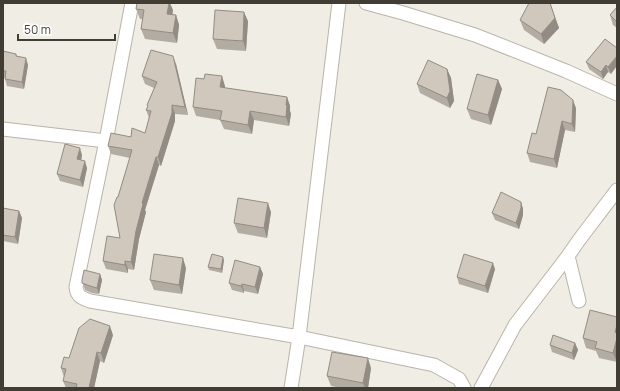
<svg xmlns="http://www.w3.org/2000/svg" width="620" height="391" font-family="Manrope,sans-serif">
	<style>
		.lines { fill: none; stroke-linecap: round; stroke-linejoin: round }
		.street-casing { stroke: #bab4a9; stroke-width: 15 }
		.street { stroke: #fff; stroke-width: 13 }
		.wall { fill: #b3aca2 }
		.shaded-wall { fill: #928c84 }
		.building { fill: #d0c8bc; stroke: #928c84 }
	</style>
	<rect width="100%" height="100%" fill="#f0ede5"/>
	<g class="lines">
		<g class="street-casing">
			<path id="street" d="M132,3L106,141L76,287C77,297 82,298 90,301L299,337L434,365L459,379L464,388
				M366,3L403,13L475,35L566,71L617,94
				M3,129L106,141
				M579,301L568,256L579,240L617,190
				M291,388L299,337L339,3
				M481,388L515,325L568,256"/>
		</g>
		<use href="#street" class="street"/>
	</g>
	<path class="wall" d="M617,7V28L613,25L610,15Z
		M136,9L173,10L172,15H176L179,25L177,43L145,39L141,29L143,19H140Z
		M553,12L559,28L544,44L524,30L520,20Z
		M248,21L246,51L217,49L213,39Z
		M605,39L611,74L608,72L603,79L589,69L586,62Z
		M3,51L16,54L17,57L28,65L24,89L7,86L5,79V78L3,77Z
		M176,64L188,115L175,114V121L161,166L159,165L145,210L146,212L139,239L134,270L128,269V273L106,269L103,261L120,238L118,197L130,158L111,154L108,146L131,137L145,133L149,118L146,110L148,107L147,105L154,88L145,84L142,76Z
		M447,69L451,78L454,101L450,108L420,93L417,84Z
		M498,80L502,89L491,125L471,119L467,109Z
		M225,86V88L287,97L290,106V111L291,114L289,126L254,120L252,134L224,129L220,120L196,116L193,107Z
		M576,108L575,132L565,130L557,168L530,162L527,153L536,134Z
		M82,155L81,160L87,168L83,187L60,181L57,174Z
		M521,202L523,209V215L519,229L495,220L492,213Z
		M3,208L19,211L22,218L18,244L3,241Z
		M271,212L267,238L238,233L234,223Z
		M224,260L222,273L209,270L208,267Z
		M260,267L263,274L258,294L244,291V293L232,290L229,283Z
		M186,268L182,294L154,290L150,280Z
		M495,269L488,293L459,284L457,277Z
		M100,274L102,280L99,294L92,293L85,290L82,280Z
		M617,317V362L599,358L596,351L586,348L583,338Z
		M113,335L104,363L100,361L94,388H66L63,381L64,377L61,368L69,358Z
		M575,343L578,350L574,360L552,352L550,345Z
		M371,368L368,388H341L331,386L327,376Z"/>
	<path class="shaded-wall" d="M169,3H170L173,10L171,24L167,14Z
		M550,3L559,28L544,44L541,34Z
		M244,12L248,21L246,51L243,41Z
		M176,15L179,25L177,43L173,33Z
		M173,56L176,64L188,115L185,107Z
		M617,56V66L611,74L608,67Z
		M26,58L28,65L24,89L22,82Z
		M606,65L608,72L603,79L601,72Z
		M447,69L451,78L454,101L450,108L447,98Z
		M222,76L225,86L224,96L220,87Z
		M498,80L502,89L491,125L488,115Z
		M287,97L290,106V111L291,114L289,126L286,117V105Z
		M573,100L576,108L575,132L572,124Z
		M172,105L175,114V121L161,166L158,157Z
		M250,111L254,120L252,134L248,125Z
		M562,121L565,130L557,168L554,159Z
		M80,148L82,155L80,166L77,159Z
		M156,157L159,165L145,210L146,212L139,239L134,270L131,262L136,231L142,203Z
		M85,161L87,168L83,187L80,180Z
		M521,202L523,209V215L519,229L516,223Z
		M268,203L271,212L267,238L264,228Z
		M19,211L22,218L18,244L15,237Z
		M223,257L224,260L222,273L221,269Z
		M183,258L186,268L182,294L179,285Z
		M125,261L128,269V273L125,265Z
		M493,263L495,269L488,293L485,286Z
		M260,267L263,274L258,294L255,287Z
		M100,274L102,280L99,294L97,288Z
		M242,284L244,291V293L241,286Z
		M617,325V362L613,353L615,332Z
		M110,326L113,335L104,363L101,353Z
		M575,343L578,350L574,360L572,353Z
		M97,352L100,361L94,388H89Z
		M368,358L371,368L368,388H365L363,383Z"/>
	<path class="building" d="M137,3H169L167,14L176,15L173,33L141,29L144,10L136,9Z
		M529,3H550L555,18L541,34L520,20Z
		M617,7V22L610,15Z
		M215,10L244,12L243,41L213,39Z
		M605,39L617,48V56L608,67L606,65L601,72L586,62Z
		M151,50L173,56L185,107L172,105V113L158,157H156L142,203L143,204L136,231L131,262L125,261V265L103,261L107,236L120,238L114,205L117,197H118L132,150L108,146L111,133L131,137L132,128L145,133L151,111L146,110L148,106L147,105L157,82L142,76Z
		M3,51L16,54V56L26,58L22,82L5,79L6,71H3Z
		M428,60L447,69L450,91L447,98L417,84Z
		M205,74L222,76L220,87L287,97L286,105H287L286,117L250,111L248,125L220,120L222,111L193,107L196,78L204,79Z
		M477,74L498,80L488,115L467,109Z
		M548,87L561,90L573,100L572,124L562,121L554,159L527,153L532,133L536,134Z
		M65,144L80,148L77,159L85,161L80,180L57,174Z
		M501,192L521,202V208L516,223L492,213Z
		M238,198L268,203L264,228L234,223Z
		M3,208L19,211L15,237L3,235Z
		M154,254L183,258L179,285L150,280Z
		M212,254L223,257L221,269L208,267Z
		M464,254L493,263L485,286L457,277Z
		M235,260L260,267L255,287L242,284L241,286L229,283Z
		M84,270L100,274L97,288L90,286L82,283V280Z
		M590,310L617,317V325L615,332L617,334V338L613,353L595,348L597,342L583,338Z
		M90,319L110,326L101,353L97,352L89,388H76L77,384L63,381L66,369L61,368L64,357L69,358L79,328Z
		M553,335L575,343L572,353L550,345Z
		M332,352L368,358L363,383L327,376Z"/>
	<rect width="620" height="391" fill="none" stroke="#413d35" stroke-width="8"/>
	<path d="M18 34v6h97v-6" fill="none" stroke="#413d35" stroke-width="2"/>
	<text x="24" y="34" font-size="12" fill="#413d35" stroke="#ffffff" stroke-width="3" paint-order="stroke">50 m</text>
</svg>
